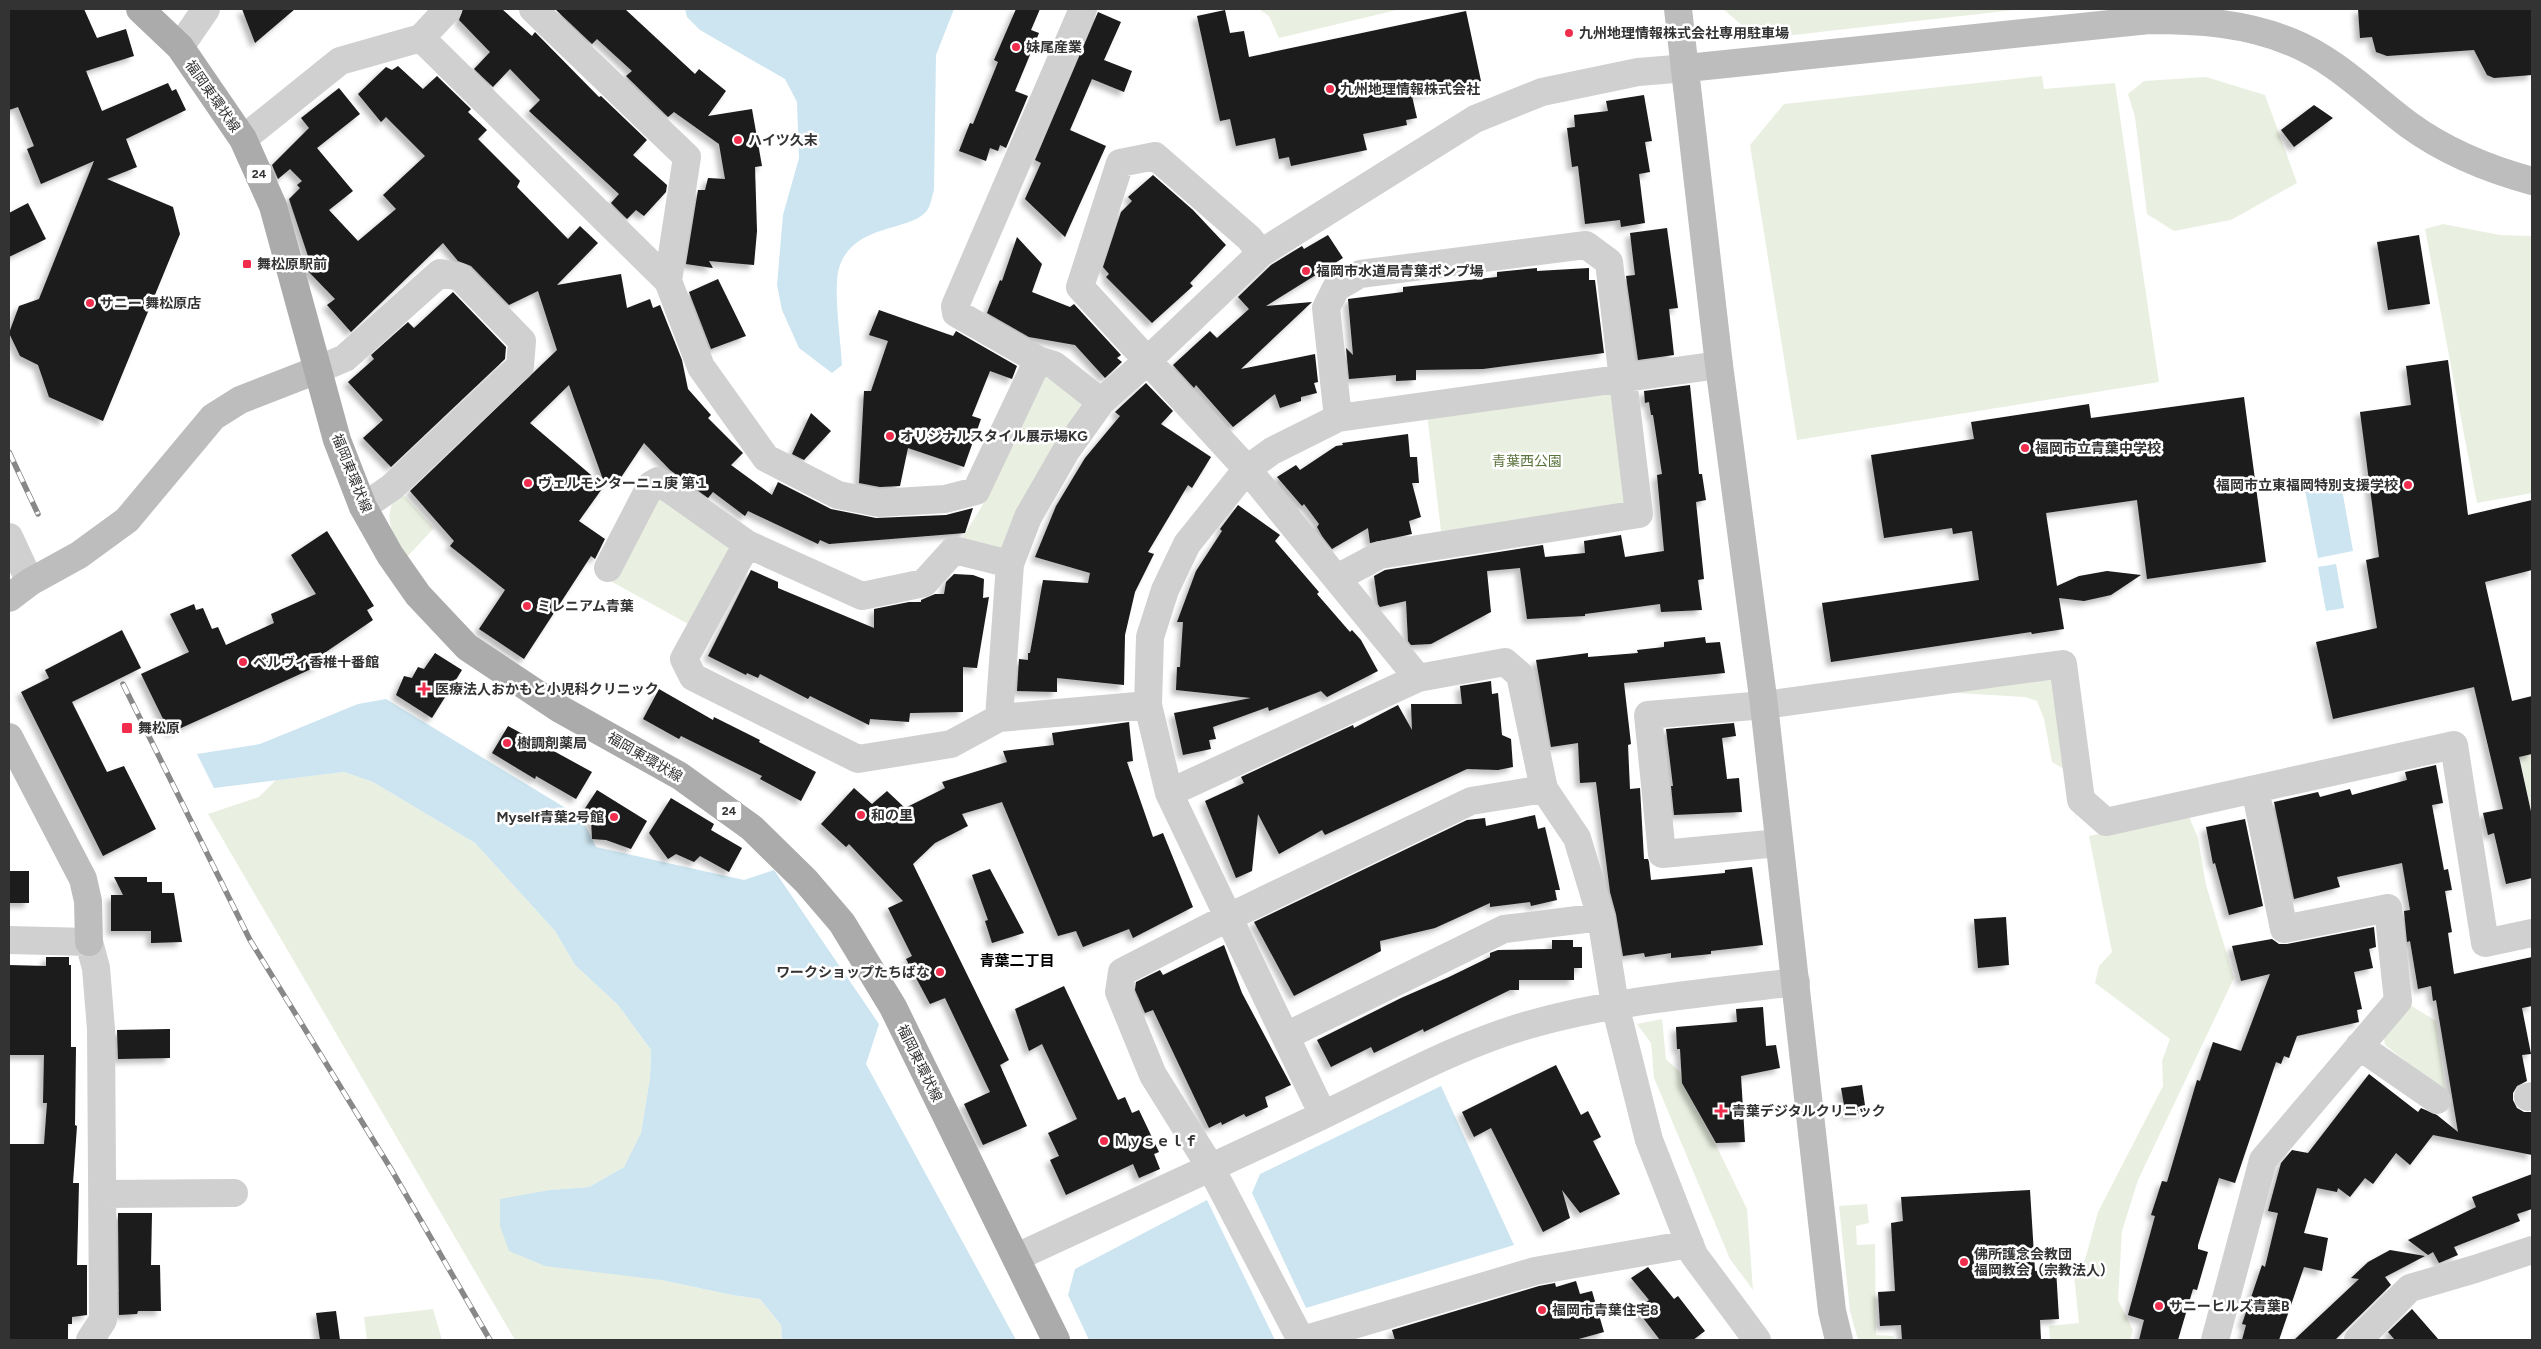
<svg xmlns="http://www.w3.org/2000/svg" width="2541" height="1349" font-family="Figtree,'Noto Sans JP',sans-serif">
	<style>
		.green { fill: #eaf0e1 }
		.water { fill: #cce5f0 }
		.building { fill: #1a1a1a; filter: url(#shadow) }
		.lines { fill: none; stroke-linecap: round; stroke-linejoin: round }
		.street { stroke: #d0d0d0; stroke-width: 28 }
		.secondary { stroke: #bdbdbd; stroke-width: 28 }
		.primary { stroke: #ababab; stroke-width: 28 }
		.rail-casing { stroke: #888; stroke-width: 5.5 }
		.rail { stroke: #fff; stroke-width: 4; stroke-dasharray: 11; stroke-linecap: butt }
		.poi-dot { fill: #f12d4d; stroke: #fff; stroke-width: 2 }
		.labels { text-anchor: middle; stroke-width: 5; stroke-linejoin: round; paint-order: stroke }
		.shield { fill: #fff; stroke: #707070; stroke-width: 1 }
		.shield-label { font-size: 12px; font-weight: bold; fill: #333 }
		.poi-label { font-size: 14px; font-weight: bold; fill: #333; stroke: #fff; text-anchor: start }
		.street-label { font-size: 14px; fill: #333; stroke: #fff }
		.park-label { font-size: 14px; fill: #5a733c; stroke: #fff }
		.neighbourhood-label { font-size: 15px; font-weight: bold; fill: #000; stroke: #fff }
	</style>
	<defs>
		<filter id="shadow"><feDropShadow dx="-4.5" dy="4.5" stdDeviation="2.5" flood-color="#0004"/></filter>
	</defs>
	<rect width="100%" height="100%" fill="#fff"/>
	<path class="green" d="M1259,9H1401L1279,38L1269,16Z
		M1723,9H2023L1758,39Z
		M2042,76L2044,89L2115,83L2159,382L1797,440L1750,145L1784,104Z
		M2206,77L2265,95L2297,183L2231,220L2174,231L2147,214L2135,117L2128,94L2144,81Z
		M2443,224L2500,235L2532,236V493L2477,503L2425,229Z
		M1050,373L1083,404L1003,555L958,545L985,501L1036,376Z
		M1613,391L1628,508L1441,531L1427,414Z
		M658,488L734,546L690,625L605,578Z
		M398,489L434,528L406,558C391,528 382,522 398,489Z
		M2059,673L2077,826L2067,771L2052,762L2044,719L2037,701L2025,697L1938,692Z
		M2532,754V816L2519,757Z
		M344,772L373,782L475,843L555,931L575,965L618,1005L651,1050L650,1078L641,1133L624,1167L589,1187L550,1190L661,1280L732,1295L760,1299L781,1325L782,1340H515L208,814L259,797L276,780Z
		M2188,814L2198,838L2206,885L2234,978L2138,1180L2122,1231L2118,1300L2133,1330L2130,1340H2050L2049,1326L2079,1323L2074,1276L2077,1266L2085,1260L2098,1212L2163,1086L2162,1061L2170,1039L2095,983L2099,966L2112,952L2089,836Z
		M2410,1005L2436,1021L2446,1093L2385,1045L2383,1032Z
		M1662,1019L1666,1059L1679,1071L1687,1092L1717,1147L1747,1209L1753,1290L1730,1259L1654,1078L1651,1043L1637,1024Z
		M1867,1204L1869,1223L1856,1226L1857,1245L1875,1244L1876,1335L1893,1336L1895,1340H1858L1850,1311L1839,1206Z
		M433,1309L442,1340H367L364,1317Z"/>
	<path class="water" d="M685,9H954L936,55L934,190C932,196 931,204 928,209C914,232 856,222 840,265C832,287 841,340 842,365L832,373L799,348L782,310L777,285L783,215L799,158L797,102L785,79L700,30L687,17Z
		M2340,478L2353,551L2318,558L2304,485Z
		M2336,564L2344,608L2326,611L2318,567Z
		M386,699L582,818L596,847L744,880L774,870L879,1024L866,1064L1016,1340H782L781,1325L760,1299L732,1295L661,1280L545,1266L509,1251L500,1226V1199L550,1190L589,1187L624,1167L641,1133L650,1078L651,1050L618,1005L575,965L555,931L475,843L373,782L344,772L214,788L197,754L260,744L358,704Z
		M1441,1086L1514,1245L1306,1308L1252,1193L1260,1174Z
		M1207,1200L1275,1340H1089L1068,1295L1075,1269Z"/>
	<path class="building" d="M9,9H84L97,38L126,29L134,56L86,71L102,111L168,83L172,91L176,89L186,110L126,139L137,167L107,179L173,207L180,234L103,421L49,397L38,365L20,356L9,333L19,306L39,299L94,161L41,184L27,149L34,146L18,107L9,110Z
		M242,9H295L255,43Z
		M463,9H502L532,36L535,32L599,97L601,96L647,140L633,155L667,185L666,192L644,216L636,210L627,219L611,203L619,194L529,111L540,100L510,69L493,87L474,69L490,52L459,20Z
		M555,9H625L695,74L699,69L726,91L708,116L752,109L762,166L755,167L757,231L754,265L709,261L713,268L686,264L698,190H705L708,178L725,179L719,144L674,112L668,117L626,76L632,71L597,39L592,44Z
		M1016,9H1040L1031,30L1039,33L1015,91L1028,96L1006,148L1000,145L998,151L990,148L986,161L959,151L970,123L973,124L998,62L994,60Z
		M2358,9H2532V75L2494,78L2487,75L2474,50L2387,56L2376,52L2372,37L2360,38Z
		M1225,10L1230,33L1244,31L1249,57L1466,11L1481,81L1412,96L1417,118L1406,120L1407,125L1363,134L1367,150L1291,166L1289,157L1279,159L1275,138L1236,146L1230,119L1220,121L1197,16Z
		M1098,12L1121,22L1104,60L1132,71L1124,92L1092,79L1070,130L1106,146L1065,237L1025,199L1041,163L1035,160Z
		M398,66L423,89L437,76L471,109L468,112L487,130L478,139L520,181L517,187L568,239L580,226L598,243L557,285L621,274L627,308L650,299L653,308L660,305L682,360L688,389L711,415L708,418L743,453L731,465L772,495L778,482L831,509L876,518L946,515L973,508L965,533L829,544L820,540L818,544L748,511L745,516L713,492L708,498L670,470L644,443L618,482L611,477L605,485L569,385L530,423L604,486L579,521L605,539L595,559L591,556L524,659L479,629L505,590L450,546L454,541L410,491L557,350L538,291L509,305L471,266L458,261L443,243L351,332L327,305L335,299L306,269V266L310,262L289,199L300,188L297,185L302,181L290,169L278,179L272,165L309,128L301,118L339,88L360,114L317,148L353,191L329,210L358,241L396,209L383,195L425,156L386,117L381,122L358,94L386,67L392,70Z
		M1644,95L1652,141L1645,142L1650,172L1639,174L1645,223L1621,227L1620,220L1585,224L1578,166L1572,167L1567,128L1575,127L1574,115L1608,111L1606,101Z
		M2314,105L2333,118L2294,147L2281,130Z
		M1153,175L1193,210L1226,245L1190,283L1193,286L1152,323L1106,277L1109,274L1103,267L1121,212L1132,201L1128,197Z
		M28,203L46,239L9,257V213Z
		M1667,228L1678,308L1669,309L1674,355L1638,360L1626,276L1635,275L1630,233Z
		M1328,235L1343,258L1266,306L1312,302L1241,369L1315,354L1318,382L1314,383L1317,393L1301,397V401L1280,408L1275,394L1233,427L1196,385L1194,388L1173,365L1210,331L1217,338L1249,309L1238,297L1271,265L1302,246L1304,249Z
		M2419,235L2430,304L2388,310L2377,242Z
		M1017,237L1042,264L1032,292L1070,307L1074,304L1121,355L1117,358L1122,362L1105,378L1075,345L1029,337L987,313L1000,280L1002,281Z
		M1537,268V271L1589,268V280H1595L1604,353L1483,369L1416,370V380L1396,381V375L1349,379L1346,348L1353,355L1348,299L1403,292V287L1497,277V272Z
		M718,279L746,336L711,349L689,292Z
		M453,292L506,347L505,359L391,467L363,438L383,420L348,382L374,359L371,355L408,322L414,328Z
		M879,310L953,336L956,331L1017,366L1012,379L990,371L972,416L981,419L964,467L908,448L900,486L880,487L859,483L864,391H871L888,341L869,335Z
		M2448,360L2468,515L2532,500V570L2485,582L2512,701L2532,696V754L2519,757L2532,816V878L2506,884L2494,833L2488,835L2483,813L2503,809L2474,687L2333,719L2316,642L2377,628L2366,560L2379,557L2360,412L2411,405L2406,366Z
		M1146,383L1173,411L1161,424L1211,457L1192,488L1188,485L1148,552L1154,554L1135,592L1125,635L1124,685L1057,678V692L1017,691L1019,659L1028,660V653H1030L1043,580L1088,583L1090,573L1035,557L1056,506L1085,458L1120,416L1115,412Z
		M1690,385L1699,474H1702L1706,500L1696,502L1704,579L1698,580L1702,610L1661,612L1660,604L1585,614V616L1527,619L1520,568L1487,571L1491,612L1431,644L1411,645L1408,641L1406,601L1380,607L1378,604L1374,576L1385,570L1543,545L1545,557L1585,553L1584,541L1621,535L1625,557L1664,551L1657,475L1662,474L1653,415H1651L1649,402L1645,403L1644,391Z
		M2244,397L2266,562L2147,579L2137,500L2046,513L2057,586L2079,576L2107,571L2141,575L2111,595L2084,601L2059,598L2064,629L2032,634L2031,632L1831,662L1822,603L1979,580L1972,531L1953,534L1952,528L1884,538L1871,455L1974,439L1971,422L2089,404L2091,418Z
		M811,413L831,431L804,460L792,454Z
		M1408,434L1410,457H1417L1419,483H1412L1421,517L1409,521L1412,534L1370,543L1368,528L1332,549L1322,536L1317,527L1319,524L1304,504L1302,506L1277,477L1296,465L1300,470L1336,446L1343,445L1342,443Z
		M1238,505L1280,535L1275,541L1319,592L1317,594L1350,632L1352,630L1361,640L1378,671L1327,697L1321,691L1269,711L1268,707L1213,727L1216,739L1209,740L1211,749L1183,755L1174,713L1251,698L1176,690L1177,667H1180L1183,622H1177L1196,571L1222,531L1220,529Z
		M327,531L374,606L367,610L373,620L317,658L320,665L170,733L141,674L189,652L170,614L194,604L196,610L203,608L212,629L218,627L226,645L274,623L271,614L316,594L291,555Z
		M751,570L778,582V588L874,628V609L909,602H921V600L935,594H944L946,582L954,574L973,575L984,579L983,598L989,597L977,668L963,667V712L910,713L909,722L870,719L869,725L810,696L808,699L760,674L758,678L747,673L746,675L708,656Z
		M122,630L141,668L72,702L107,772L124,766L156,829L103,856L21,692L49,678L45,670Z
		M1705,637L1706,643L1720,642L1725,673L1624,683L1631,744L1628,745L1630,789L1640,788L1644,859H1648L1649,862L1651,880L1725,873V870L1752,867L1763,945L1711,951V954L1671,958V953L1645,957L1644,953L1623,956L1616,914L1610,892L1596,782L1580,783L1578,743L1551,747L1536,660L1588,653V657L1638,653L1637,650L1664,647V642Z
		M435,653L462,670L432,718L396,695L404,676L412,678L418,667L424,669Z
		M1491,681L1492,694L1498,693L1502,735L1511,739L1513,767L1498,770L1467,769L1325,835L1322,830L1279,854L1258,814L1252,871L1236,878L1205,801L1244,783L1241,777L1353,725L1354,728L1398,705L1412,730L1411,704H1462L1460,686Z
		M659,689L713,720L714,717L760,740L759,742L816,772L801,801L760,779L762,776L681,736L679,739L643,719Z
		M1129,722L1133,761L1127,762L1153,837L1163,833L1193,907L1133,938L1129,929L1083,947L1076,931L1058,936L1002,802L962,814L968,826L935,843L913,864L1009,1060L1000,1065L1027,1126L983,1145L964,1104L990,1092L945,998L930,1004L906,959L912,956L888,908L903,901L849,844L846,847L821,824L854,788L872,804L887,791L905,808L945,788L942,782L1007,762L1003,751L1054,745L1052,733Z
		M1734,723L1736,736L1722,738L1727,779L1739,778L1742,812L1674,815L1671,786H1673L1666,729Z
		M508,726L592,772L576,799L536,776L535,779L492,753Z
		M2436,765L2443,803L2432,805L2444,870L2448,869L2452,890L2445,891L2452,932L2448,933L2454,974L2532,957V1006L2522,1008L2531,1054L2522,1055L2527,1081L2517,1086L2513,1093V1100L2517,1108L2524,1112H2532V1155L2433,1135L2410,1165L2396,1153L2373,1184L2365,1178L2350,1197L2338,1188L2337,1192L2317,1188L2304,1233L2328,1238L2322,1271L2304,1267L2279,1340H2242L2246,1325L2242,1324L2262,1265L2265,1267L2278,1213L2268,1211L2281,1163L2292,1150L2308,1153L2369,1074L2418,1112L2421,1108L2437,1115L2458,1132L2436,1000L2433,1001L2431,986L2418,989L2410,941L2407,942L2404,911L2410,910L2402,863L2337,877L2340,887L2294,899L2274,802L2318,792L2320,797L2350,789L2352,795L2407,780L2405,772Z
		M597,790L647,821L631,849L606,840L592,839L591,819L582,813Z
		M671,798L714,824L711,830L742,848L729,872L700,856L694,862L676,854L668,859L649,833Z
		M1535,815L1538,829L1545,827L1560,890H1555L1557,900L1531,906L1530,902L1490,907V903L1435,928L1380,941L1381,951L1294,996L1254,922L1467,820L1485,818L1486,826Z
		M2245,819L2263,906L2229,915L2215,863L2213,864L2206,827Z
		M990,869L1024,933L992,943L985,921L988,920L972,875Z
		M9,871H29V903H9Z
		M114,877H147V882H162V893H174L182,942L151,943V931H111V895H123Z
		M2006,917L2009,965L1978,968L1974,919Z
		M2374,927L2376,947L2369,949L2373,968L2354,972L2362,1009L2357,1010L2359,1022L2297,1036L2289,1058L2284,1056L2281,1064L2276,1062L2235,1183L2219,1178L2198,1245V1249L2208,1252L2197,1290L2193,1289L2178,1340H2139L2144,1320L2128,1315L2155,1216L2151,1215L2162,1181L2167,1182L2197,1080L2200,1081L2213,1042L2241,1051L2270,974L2241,981L2232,946L2272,939L2279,944H2287Z
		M1552,940H1573V947H1582V968H1574V980H1519V990H1510L1424,1032L1423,1029L1374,1053L1371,1047L1331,1067L1317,1040L1401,998L1449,977L1490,957V953L1498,950L1552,949Z
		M1224,945L1242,993L1291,1085L1265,1097L1268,1107L1246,1117L1244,1114L1222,1125L1221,1122L1209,1128L1153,1010L1145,1013L1135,990L1136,982L1160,970L1163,975Z
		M46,957H69V965H71V1047H76L75,1125L77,1126L73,1183H79L77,1265H87V1315L72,1317V1324H68V1339L9,1340V1144H44L47,1103H43L44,1055H9V965L46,966Z
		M1064,986L1118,1100L1125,1097L1132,1113L1139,1110L1159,1152L1154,1154L1160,1169L1139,1178L1133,1164L1066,1195L1050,1160L1059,1156L1048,1133L1077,1119L1042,1044L1029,1051L1015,1009Z
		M1763,1007L1766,1046L1776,1045L1780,1068L1741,1076L1745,1142L1716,1143L1682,1083L1680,1049H1677L1676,1027L1737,1022L1736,1009Z
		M170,1029V1058L118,1059L117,1030Z
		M1556,1065L1581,1115L1588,1111L1601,1137L1593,1141L1620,1194L1580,1213L1562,1190L1570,1218L1543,1232L1491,1128L1474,1137L1462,1112Z
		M1862,1085L1866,1112L1846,1116L1841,1088Z
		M2532,1174V1209L2517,1214L2520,1221L2454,1247L2458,1255L2439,1263L2433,1252L2428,1255L2408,1240L2476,1207L2472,1197Z
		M2030,1190L2035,1271L2056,1269L2059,1319L2040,1320L2041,1340H1902L1901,1325L1880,1326L1878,1292L1895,1291L1891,1223L1903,1221L1901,1197Z
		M118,1213H152L151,1265H160L161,1311H138L137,1314L119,1315Z
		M2390,1250L2425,1256L2385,1277L2391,1285L2335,1340H2294L2359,1279L2351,1278L2368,1262Z
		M1648,1267L1674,1299L1678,1296L1705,1331L1693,1340H1660L1637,1310L1649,1300L1631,1278Z
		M1576,1281L1580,1294L1592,1291L1604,1332L1575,1340H1395L1392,1330L1539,1286L1555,1283L1556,1287Z
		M2412,1309L2439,1340H2395L2388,1332Z
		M336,1311L340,1340H320L316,1313Z"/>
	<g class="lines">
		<path class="street" d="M533,9L687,157L668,281
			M1083,9L955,306L956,313L1038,360L1054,365L1101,402
			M421,38L668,281L701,367L766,458L838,495L879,503L945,499L976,491L1038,360
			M180,47L206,9
			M243,139L340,61L421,38L448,9
			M1261,253L1249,238L1155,156L1120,163L1080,287L1247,469L1418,678L1505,662L1520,675L1544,789L1577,838L1601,917L1615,1005L1649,1140L1694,1255L1757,1340
			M317,370L345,358L440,273L460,277L522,341L520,366L392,487L363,507
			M9,537L30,582
			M1010,564L954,550L924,583L862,596L747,544L684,659L693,677L858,759L951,744L999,718L1148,705
			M608,568L651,485L658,481L747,544
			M1337,578L1380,555L1639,514L1609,262L1586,245L1360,274L1336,288L1326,308L1338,418
			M999,718L1010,564L1028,517L1066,451L1101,402L1146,362L1261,253L1475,119L1542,92L1638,72L1687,68
			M1169,793L1418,678
			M1779,843L1662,854L1648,715L1764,705L2063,664L2081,800L2106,822L2454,745L2485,943L2532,933
			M9,940L89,942L96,968L101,1029L103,1320L90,1340
			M1286,1036L1504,929L1601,917
			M2359,1046L2437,1100
			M2528,1097L2532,1096
			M1323,1115L1169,793L1148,705L1150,637L1165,590L1187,544L1247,469L1272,451L1338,418L1719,365
			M103,1194L234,1193
			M1017,1257C1118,1210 1220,1164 1321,1116C1389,1084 1455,1046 1528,1025C1615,1000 1706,993 1796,982
			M1301,1340L1211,1168L1153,1075L1119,992L1122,972L1229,917L1471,801L1544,789
			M1303,1340L1535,1271L1690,1244
			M2215,1340L2263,1160L2398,1001L2388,908L2284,929L2255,789
			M2358,1340L2410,1288L2475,1269L2532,1250"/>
		<path class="secondary" d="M1678,9L1719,365L1764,705L1832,1311L1839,1340
			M1687,68L2149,20C2197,20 2246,23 2291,42C2336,60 2370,96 2409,125C2446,152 2488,169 2532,181
			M9,598L30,582L79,555L127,520L213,417L240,400L317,370
			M9,737L83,879L88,901L89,942"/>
		<path class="primary" d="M140,9L180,47L243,139L273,206L337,440L363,507L390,555L418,595L467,647L560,709L680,776L752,828L806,881L842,923L893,1007L1056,1340"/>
		<g class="rail-casing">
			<path id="rail" d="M9,452L38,514
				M123,684L250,940L391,1169L490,1340"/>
		</g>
		<use href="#rail" class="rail"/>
	</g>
	<g class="poi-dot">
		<circle cx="1569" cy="33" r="5"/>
		<circle cx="1016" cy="47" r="5"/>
		<circle cx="1330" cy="89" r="5"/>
		<circle cx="738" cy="140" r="5"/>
		<rect x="242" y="259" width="10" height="10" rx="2.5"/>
		<circle cx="1306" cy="271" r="5"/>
		<circle cx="90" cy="303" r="5"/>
		<circle cx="890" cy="436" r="5"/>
		<circle cx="2025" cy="448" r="5"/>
		<circle cx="528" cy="483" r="5"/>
		<circle cx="2408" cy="485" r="5"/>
		<circle cx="527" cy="606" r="5"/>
		<circle cx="243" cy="662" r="5"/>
		<path d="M421.5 681.5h5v5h5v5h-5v5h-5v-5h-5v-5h5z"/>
		<rect x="121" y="722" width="12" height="12" rx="2.5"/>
		<circle cx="507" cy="743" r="5"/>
		<circle cx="861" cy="815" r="5"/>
		<circle cx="614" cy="817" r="5"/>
		<circle cx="940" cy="972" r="5"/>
		<path d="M1718.5 1103.5h5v5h5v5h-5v5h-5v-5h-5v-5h5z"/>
		<circle cx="1104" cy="1141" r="5"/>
		<circle cx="1964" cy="1262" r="5"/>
		<circle cx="2159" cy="1306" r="5"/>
		<circle cx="1542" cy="1310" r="5"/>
	</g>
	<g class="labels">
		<g class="shield">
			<rect x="246.5" y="164.5" width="25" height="19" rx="4"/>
			<rect x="716.5" y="801.5" width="25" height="19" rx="4"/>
		</g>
		<g class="shield-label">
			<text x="259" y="178">24</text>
			<text x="729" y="815">24</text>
		</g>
		<g class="poi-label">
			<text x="1579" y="38">九州地理情報株式会社専用駐車場</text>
			<text x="1026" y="52">妹尾産業</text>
			<text x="1340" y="94">九州地理情報株式会社</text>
			<text x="748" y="145">ハイツ久末</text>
			<text x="257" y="269">舞松原駅前</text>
			<text x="1316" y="276">福岡市水道局青葉ポンプ場</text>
			<text x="100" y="308">サニー 舞松原店</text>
			<text x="900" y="441">オリジナルスタイル展示場KG</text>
			<text x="2035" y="453">福岡市立青葉中学校</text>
			<text x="538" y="488">ヴェルモンターニュ庚 第１</text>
			<text x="2398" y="490" text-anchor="end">福岡市立東福岡特別支援学校</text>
			<text x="537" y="611">ミレニアム青葉</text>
			<text x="253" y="667">ベルヴィ香椎十番館</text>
			<text x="435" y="694">医療法人おかもと小児科クリニック</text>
			<text x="138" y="733">舞松原</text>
			<text x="517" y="748">樹調剤薬局</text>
			<text x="871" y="820">和の里</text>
			<text x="604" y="822" text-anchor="end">Myself青葉2号館</text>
			<text x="930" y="977" text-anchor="end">ワークショップたちばな</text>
			<text x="1732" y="1116">青葉デジタルクリニック</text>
			<text x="1114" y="1146">Ｍｙｓｅｌｆ</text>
			<text x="1974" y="1259">佛所護念会教団<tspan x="1974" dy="16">福岡教会（宗教法人）</tspan></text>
			<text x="2169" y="1311">サニーヒルズ青葉B</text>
			<text x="1552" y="1315">福岡市青葉住宅8</text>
		</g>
		<g class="street-label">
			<text transform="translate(213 96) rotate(55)" y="5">福岡東環状線</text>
			<text transform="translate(352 473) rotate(68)" y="5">福岡東環状線</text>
			<text transform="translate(645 757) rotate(30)" y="5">福岡東環状線</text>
			<text transform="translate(920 1063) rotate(64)" y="5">福岡東環状線</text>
		</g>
		<g class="park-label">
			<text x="1527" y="466">青葉西公園</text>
		</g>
		<g class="neighbourhood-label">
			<text x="1017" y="966">青葉二丁目</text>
		</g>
	</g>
	<rect width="2541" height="1349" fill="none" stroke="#333333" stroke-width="20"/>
</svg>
